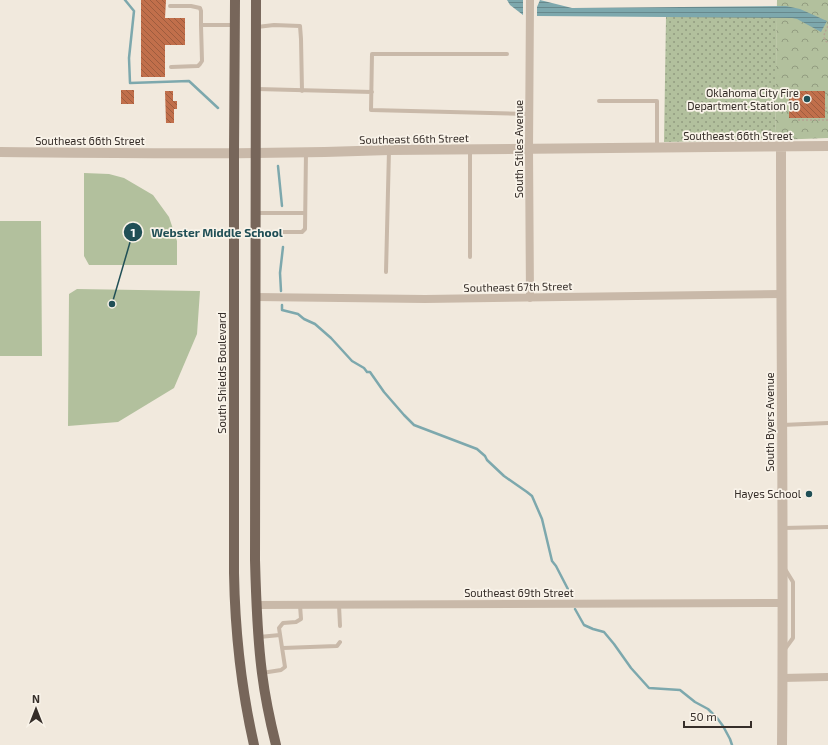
<svg xmlns="http://www.w3.org/2000/svg" width="828" height="745" font-family="'Exo 2',sans-serif">
	<style>
		.grass { fill: url(#grass-dots) }
		.forest { fill: url(#forest-crowns) }
		.pitch { fill: #b2c09d }
		.water { fill: url(#water-rules) }
		.lines { fill: none; stroke-linecap: round; stroke-linejoin: round }
		.stream { stroke: #7da8ad; stroke-width: 2.5 }
		.building { fill: url(#building-back-hatch) }
		.path { stroke: #b5a493; stroke-width: 1.5; stroke-dasharray: 2 2; stroke-linecap: butt }
		.service { stroke: #c9b9a9; stroke-width: 4 }
		.minor { stroke: #c9b9a9; stroke-width: 8 }
		.tertiary { stroke: #c9b9a9; stroke-width: 10 }
		.primary { stroke: #77665a; stroke-width: 10 }
		.poi-dot { fill: #204f56; stroke: #f9f3e9; stroke-width: 1.5 }
		.labels { text-anchor: middle; stroke-width: 3.5; stroke-linejoin: round; paint-order: stroke }
		.poi-label { font-size: 11px; fill: #362e29; stroke: #f9f3e9; text-anchor: end }
		.street-label { font-size: 11px; fill: #362e29; stroke: #f9f3e9 }
		.leader { fill: none; stroke: #204f56; stroke-width: 1.5 }
		.callout-dot { fill: #204f56; stroke: #f9f3e9; stroke-width: 1.5 }
		.mark-label { font-size: 12px; text-anchor: middle; font-weight: bold; fill: #fff }
		.callout-label { font-size: 12px; text-anchor: middle; font-weight: bold; fill: #204f56; stroke: #f9f3e9; stroke-width: 3.5; stroke-linejoin: round; paint-order: stroke }
	</style>
	<defs>
		<pattern id="grass-dots" width="8" height="8" patternUnits="userSpaceOnUse"><rect width="8" height="8" fill="#b2c09d"/><path d="M2 2h.1M6 6h.1" fill="none" stroke="#929c80" stroke-width="1.8" stroke-linecap="round"/></pattern>
		<pattern id="forest-crowns" width="20" height="18" patternUnits="userSpaceOnUse"><rect width="20" height="18" fill="#b2c09d"/><path d="M2 6a3 3 0 1 1 6 0M12 15a3 3 0 1 1 6 0" fill="none" stroke="#929c80"/></pattern>
		<pattern id="water-rules" width="6" height="5" patternUnits="userSpaceOnUse"><rect width="6" height="5" fill="#7da8ad"/><path d="M0 2.5h6" fill="none" stroke="#67898d"/></pattern>
		<pattern id="building-back-hatch" width="6" height="6" patternUnits="userSpaceOnUse"><rect width="6" height="6" fill="#c16f4b"/><path d="M-1 5l2 2M0 0l6 6M5-1l2 2" fill="none" stroke="#9e5c3e"/></pattern>
	</defs>
	<rect width="100%" height="100%" fill="#f1e9dd"/>
	<path class="grass" d="M666,17H777L775,140L664,142Z"/>
	<path class="forest" d="M777,0H828V138L775,140Z"/>
	<path class="pitch" d="M84,173L109,174L124,178L153,195L169,217L177,241V265H89L84,256Z
		M0,221H41L42,356H0Z
		M77,289L200,291L197,334L174,388L118,422L68,426L69,294Z"/>
	<path class="water" d="M507,0H523V15L510,5Z
		M540,0L572,8L786,6L800,9L827,21L821,32L797,19L792,18L537,16V7Z"/>
	<g class="lines">
		<path class="stream" d="M125,0L134,11L129,58L130,83L189,81L218,108
			M278,166L282,206
			M281,291L280,273L283,247
			M282,305V310L298,314L304,319L315,324L331,338L352,361L364,368L367,372H370L384,392L404,415L414,425L477,449L485,456L487,460L504,476L527,492L532,496L542,519L552,561L556,566L572,597
			M575,609L584,625L593,629L604,632L614,644L631,668L649,688L680,690L695,702L708,709L717,718L723,726L730,739L732,745"/>
	</g>
	<path class="building" d="M141,0H166L165,18H185V45H165V77H141Z
		M121,90H134V104H121Z
		M165,91H173V101H177V109H174V123H166Z
		M789,91H825V118H789Z"/>
	<g class="lines">
		<path class="path" d="M828,26C825,32 821,38 828,43
			M825,108H828
			M798,120H828"/>
		<path class="service" d="M170,6H191L200,8L201,11V25
			M257,27L274,25L300,26L301,39L302,91
			M507,54H372L371,110L529,114
			M171,67L198,66L200,64L202,61L201,25H235
			M257,89L372,92
			M599,101H657V148
			M256,213H305
			M256,232H302L305,229L306,152
			M470,257V150
			M386,272L389,150
			M782,425L828,423
			M783,528L828,527
			M785,569L793,582V638L785,649
			M339,605L340,626
			M259,637L280,635
			M283,648L337,646L340,642
			M262,673L281,670L285,667L279,628L283,623L296,622L301,619L300,605"/>
		<path class="minor" d="M256,297L425,299L781,294
			M530,298L529,149L530,0
			M256,605L783,603
			M782,678L828,677"/>
		<path class="tertiary" d="M781,147C781,347 784,546 782,745
			M0,152C130,153 260,155 389,150L828,146"/>
		<path class="primary" d="M235,0L234,153V573C235,631 241,688 254,745
			M256,0L255,560C256,598 257,635 262,673C265,697 270,721 276,745"/>
	</g>
	<g class="poi-dot">
		<circle cx="807" cy="99" r="4"/>
		<circle cx="809" cy="494" r="4"/>
	</g>
	<g class="labels">
		<g class="poi-label">
			<text x="799" y="97">Oklahoma City Fire<tspan x="799" dy="13">Department Station 16</tspan></text>
			<text x="801" y="498">Hayes School</text>
		</g>
		<g class="street-label">
			<text x="738" y="140">Southeast 66th Street</text>
			<text transform="translate(414 139) rotate(-1)" y="4">Southeast 66th Street</text>
			<text x="90" y="145">Southeast 66th Street</text>
			<text transform="translate(519 149) rotate(-90)" y="4">South Stiles Avenue</text>
			<text transform="translate(518 287) rotate(-1)" y="4">Southeast 67th Street</text>
			<text transform="translate(222 373) rotate(-90)" y="4">South Shields Boulevard</text>
			<text transform="translate(770 422) rotate(-90)" y="4">South Byers Avenue</text>
			<text x="519" y="597">Southeast 69th Street</text>
		</g>
	</g>
	<path class="leader" d="M112 304L133 232"/>
	<g class="callout-dot">
		<circle cx="112" cy="304" r="4"/>
		<circle cx="133" cy="232" r="10"/>
	</g>
	<g class="mark-label">
		<text x="133" y="237">1</text>
	</g>
	<g class="callout-label">
		<text x="217" y="237">Webster Middle School</text>
	</g>
	<g transform="translate(36 709)" stroke="#f9f3e9" stroke-width="3" paint-order="stroke">
	<path d="M0-3L7 15L0 10L-7 15Z" fill="#362e29"/>
	<text y="-6" font-size="11" font-weight="bold" text-anchor="middle" fill="#362e29">N</text>
	</g>
	<path d="M684 721v6h67v-6" fill="none" stroke="#362e29" stroke-width="2"/>
	<text x="690" y="721" font-size="12" fill="#362e29" stroke="#f9f3e9" stroke-width="3" paint-order="stroke">50 m</text>
</svg>
